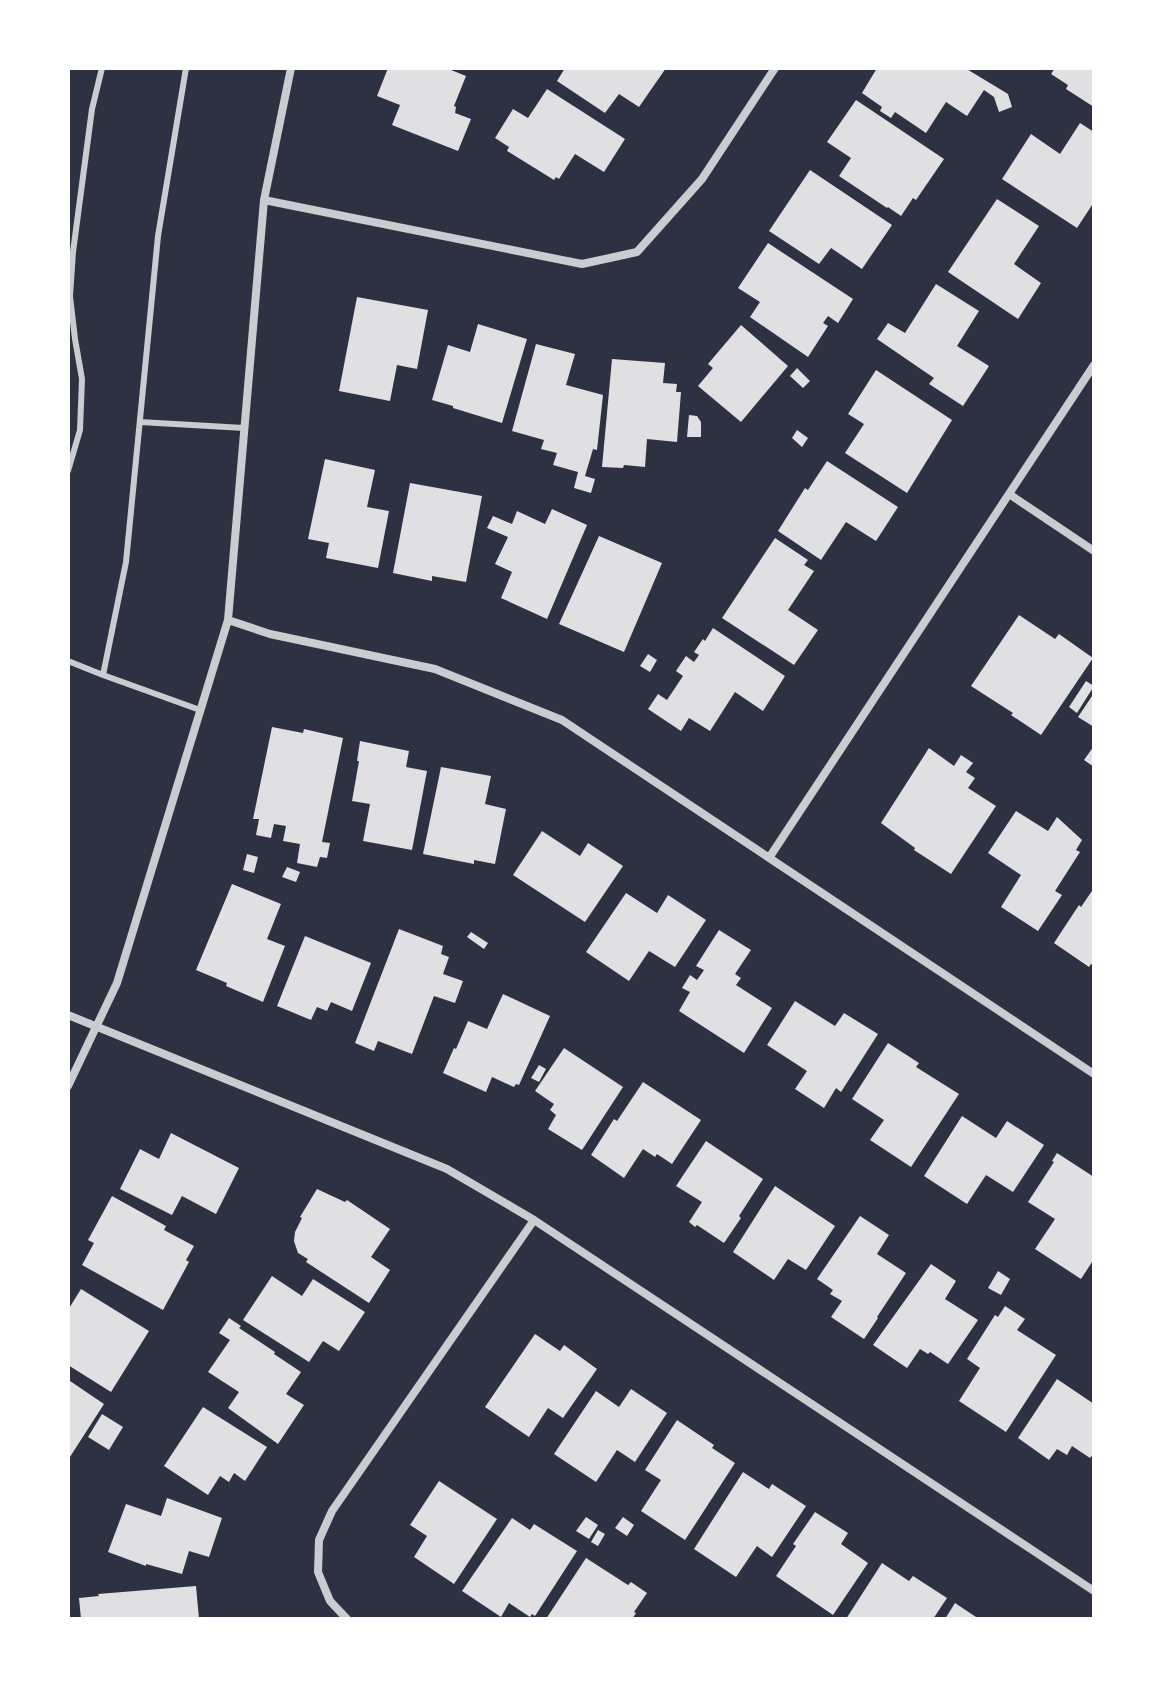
<svg xmlns="http://www.w3.org/2000/svg" width="1162" height="1687" font-family="'Golos Text',sans-serif">
	<style>
		.building { fill: #e0e0e3 }
		.lines { fill: none; stroke-linecap: round; stroke-linejoin: round }
		.service { stroke: #caccd0; stroke-width: 6 }
		.minor { stroke: #caccd0; stroke-width: 8 }
	</style>
	<rect width="100%" height="100%" fill="#2d3142"/>
	<path class="building" d="M388,68H446L466,76L454,106L456,107L455,113L471,119L458,151L392,125L400,105L377,96Z
		M565,68H666L639,107L619,94L605,113L557,81Z
		M877,68H959L962,70L965,68L1008,94L1012,107L999,112L994,97L984,90L967,116L946,102L926,133L895,112L891,118L880,111L882,107L862,93Z
		M1055,68H1094V107L1066,89L1068,85L1051,74Z
		M547,89L625,139L604,172L575,154L559,179L556,177L554,180L507,151L509,147L495,138L513,109L528,118Z
		M856,100L944,159L916,200L913,198L901,216L888,207L887,208L839,176L851,158L827,142Z
		M1080,123L1094,132V202L1077,228L1002,179L1031,134L1060,154Z
		M810,170L892,225L862,269L831,248L819,264L769,231Z
		M997,199L1039,226L1014,264L1041,283L1018,319L948,272Z
		M768,243L853,299L838,323L828,316L823,323L828,326L808,357L750,317L760,302L738,288Z
		M936,284L979,311L957,346L989,366L963,406L929,384L934,378L877,339L888,323L905,333Z
		M357,297L428,310L417,369L397,365L390,401L339,391Z
		M478,324L527,339L502,423L453,408V406L432,400L448,345L470,352Z
		M741,325L788,366L741,422L698,386L713,368L708,364Z
		M536,344L575,354L566,385L603,395L597,450L593,449L585,476L595,479L591,493L574,488L578,472L553,465L557,453L541,449L544,440L512,431Z
		M612,359L665,363L663,383L677,384L676,392H681L677,442L647,439L645,467L624,465L623,468L602,467Z
		M797,368L810,381L803,388L790,376Z
		M876,370L952,420L907,493L845,453L864,424L848,414Z
		M689,415L697,416L701,422V437H687Z
		M797,430L808,438L802,447L792,438Z
		M325,459L375,470L367,507L389,511L378,568L326,558L329,543L308,539Z
		M827,461L898,507L876,541L846,522L821,560L778,531L805,488L808,490Z
		M410,483L482,496L466,582L432,576V581L393,573Z
		M552,509L587,525L547,619L501,598L512,572L495,564L508,537L487,528L493,516L512,524L517,511L545,524Z
		M599,536L662,563L624,652L559,624Z
		M775,538L808,560L804,565L814,571L788,610L818,630L794,665L722,618Z
		M1019,615L1055,639L1059,634L1093,658L1041,735L1011,715L1013,713L971,686Z
		M713,628L785,676L763,711L735,692L710,731L689,718L681,731L648,709L658,694L667,700L683,676L676,671L686,656L694,662L699,655L694,652L703,639L705,641Z
		M648,654L657,660L650,672L640,666Z
		M1086,681L1094,686L1077,713L1069,707Z
		M1094,693V727L1078,717Z
		M272,727L303,733L304,729L343,738L322,842L330,843L327,858L320,857L317,867L297,863L300,844L283,841L286,826L274,824L271,838L256,835L259,819H253Z
		M360,741L409,751L406,767L427,771L412,850L363,841L370,804L352,801L359,761H357Z
		M1094,746V767L1084,760Z
		M929,748L954,766L961,755L973,763L966,772L975,778L968,788L996,806L951,874L914,850L915,848L881,823Z
		M441,767L491,776L485,804L506,809L495,864L474,860V864L423,854Z
		M1016,811L1048,831L1057,817L1082,840L1076,850L1080,852L1055,891L1062,895L1038,931L1001,907L1021,875L988,853Z
		M542,831L580,856L588,843L623,866L585,922L513,875Z
		M247,854L258,857L254,873L243,870Z
		M287,867L300,872L296,882L282,877Z
		M232,884L281,904L267,939L285,946L263,1002L226,986L227,983L196,970Z
		M1094,888V966L1091,964L1089,967L1054,943L1079,905L1081,907Z
		M626,893L657,913L668,895L706,920L675,967L649,951L629,981L586,952Z
		M399,929L443,946L441,954L449,957L443,974L463,981L455,1003L434,996L412,1054L378,1041L374,1051L355,1043Z
		M719,930L751,950L735,974L741,978L736,985L772,1008L744,1053L679,1011L690,992L682,988L690,975L697,980L704,970L696,966Z
		M471,932L488,943L484,949L467,937Z
		M305,936L371,963L352,1011L331,1002L327,1011L317,1007L311,1020L277,1006Z
		M503,994L550,1016L519,1085L516,1084L514,1087L492,1077L486,1092L443,1073L454,1048L456,1049L468,1021L487,1029Z
		M795,1001L835,1026L844,1013L878,1034L841,1092L836,1088L824,1108L795,1089L807,1071L767,1045Z
		M888,1043L919,1063L916,1067L959,1094L911,1167L870,1140L884,1120L852,1099Z
		M564,1048L623,1087L582,1150L548,1129L556,1115L550,1110L554,1104L535,1091Z
		M539,1065L546,1069L539,1082L531,1078Z
		M643,1082L701,1120L672,1164L657,1154L655,1157L643,1149L624,1178L591,1155L614,1119L617,1121Z
		M962,1116L996,1138L1007,1121L1044,1145L1013,1192L986,1175L967,1204L924,1176Z
		M171,1133L239,1168L216,1214L182,1196L172,1215L120,1189L140,1149L159,1159Z
		M706,1141L763,1179L739,1216L741,1218L724,1243L697,1225L695,1227L689,1222L702,1202L676,1186Z
		M1057,1153L1094,1177L1092,1181L1094,1182V1259L1081,1279L1035,1249L1055,1219L1028,1202L1054,1162L1052,1161Z
		M775,1186L835,1226L806,1270L788,1259L774,1280L733,1252Z
		M317,1189L345,1202L347,1200L390,1229L371,1257L390,1270L369,1303L306,1262L308,1259L298,1253L294,1241L295,1232L302,1218L300,1217Z
		M112,1196L166,1226L164,1230L194,1246L186,1260L189,1262L163,1310L82,1265L94,1243L88,1240Z
		M860,1216L889,1235L877,1254L906,1273L877,1317L878,1318L864,1339L831,1317L842,1301L830,1294L833,1290L817,1279Z
		M931,1264L956,1281L945,1299L978,1320L948,1364L930,1352L928,1354L920,1349L907,1368L873,1345Z
		M998,1271L1010,1279L1001,1295L988,1288Z
		M272,1276L302,1296L313,1279L365,1312L339,1351L323,1341L309,1362L243,1320Z
		M81,1289L149,1331L111,1392L68,1365V1310Z
		M1005,1306L1025,1319L1017,1330L1056,1355L1006,1432L959,1401L980,1368L967,1359L995,1315L998,1317Z
		M229,1318L241,1326L239,1328L275,1352L274,1354L301,1372L286,1394L304,1405L278,1444L228,1408L239,1392L208,1372L230,1340L219,1333Z
		M535,1334L560,1351L564,1345L597,1369L563,1418L548,1408L529,1437L485,1407Z
		M1057,1379L1094,1404V1453L1090,1458L1072,1446L1067,1455L1057,1449L1049,1460L1018,1438Z
		M70,1381L104,1404L68,1460V1383Z
		M631,1389L667,1413L635,1462L617,1450L596,1482L554,1454L596,1391L619,1407Z
		M203,1407L267,1447L245,1481L234,1473L229,1482L220,1476L208,1495L164,1466Z
		M102,1414L123,1427L109,1450L88,1437Z
		M677,1420L714,1445L712,1448L735,1463L685,1540L641,1511L661,1480L645,1470Z
		M743,1472L769,1489L772,1484L806,1506L772,1557L757,1546L736,1577L694,1549Z
		M439,1481L497,1519L454,1584L414,1557L427,1536L410,1525Z
		M167,1498L222,1518L209,1557L189,1551L182,1574L146,1564V1566L108,1552L126,1504L161,1516Z
		M815,1512L848,1533L841,1544L868,1563L833,1615L776,1576L796,1546L793,1544Z
		M586,1517L598,1525L589,1539L576,1531Z
		M623,1517L634,1525L627,1536L615,1528Z
		M512,1518L530,1530L534,1524L577,1551L535,1616L532,1614L530,1617L509,1603L501,1617L462,1591Z
		M598,1530L605,1534L598,1546L591,1542Z
		M586,1558L628,1585L631,1582L647,1593L634,1612L636,1613L632,1619H546Z
		M882,1563L909,1581L913,1576L947,1598L933,1619H846Z
		M196,1586L199,1619H81L79,1598L99,1596L98,1594Z
		M955,1603L979,1619H945Z"/>
	<g class="lines">
		<path class="service" d="M186,68L158,236L126,562L103,675L200,710
			M140,422L244,428
			M68,471L80,430L82,379L75,339L70,296L73,252L92,109L102,68
			M68,661L103,675"/>
		<path class="minor" d="M264,200L582,264L637,252L702,179L775,68
			M1009,494L1094,551
			M228,620L270,634L435,669L562,720L1094,1074
			M769,858L1094,365
			M68,1015L447,1169L534,1220L1094,1591
			M68,1086L117,983L228,620L264,200L291,68
			M347,1619L330,1601L318,1572L319,1540L332,1511L534,1220"/>
	</g>
	<rect width="1162" height="1687" fill="none" stroke="#ffffff" stroke-width="140"/>
</svg>
